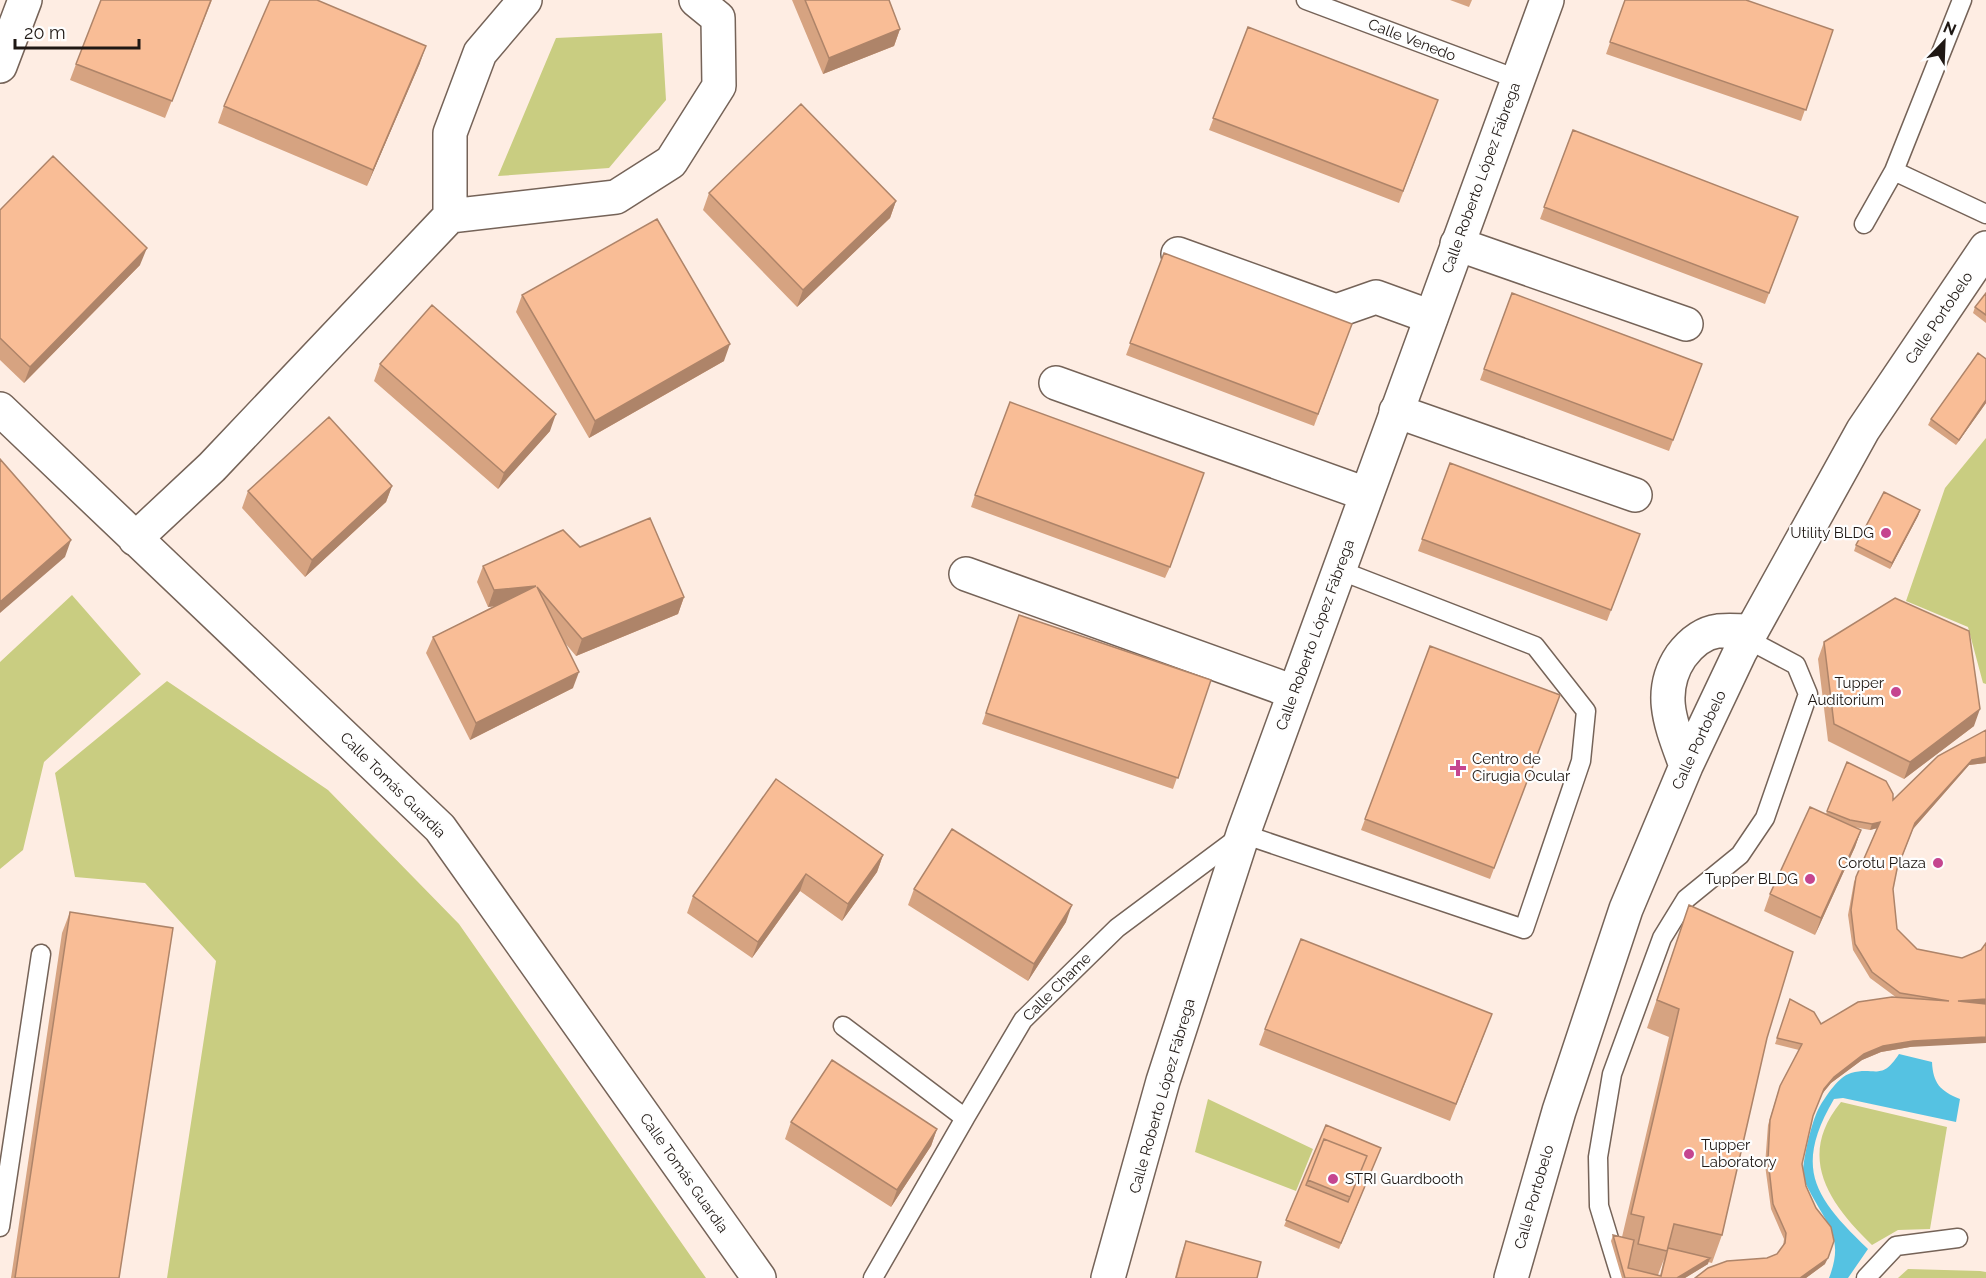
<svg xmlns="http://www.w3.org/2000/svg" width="1986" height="1278" font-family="Raleway,sans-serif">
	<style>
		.green { fill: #c9cd81 }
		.water { fill: #55c2e2 }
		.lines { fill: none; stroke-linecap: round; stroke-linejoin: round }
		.service-casing { stroke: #756358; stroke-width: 21 }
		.minor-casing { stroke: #756358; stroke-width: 36 }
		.tertiary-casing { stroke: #756358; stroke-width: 36 }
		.service { stroke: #fff; stroke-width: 18 }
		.minor { stroke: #fff; stroke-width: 33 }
		.tertiary { stroke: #fff; stroke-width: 33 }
		.wall { fill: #d6a381; fill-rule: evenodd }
		.shaded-wall { fill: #ae8469 }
		.building { fill: #f9bd96; stroke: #ae8469; stroke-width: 1.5; fill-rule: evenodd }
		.poi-dot { fill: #c5458f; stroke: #fefefe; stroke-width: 2 }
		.labels { text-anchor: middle; stroke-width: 4.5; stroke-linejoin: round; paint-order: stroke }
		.street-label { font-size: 15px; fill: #1f1814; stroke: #fefefe }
		.poi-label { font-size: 15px; fill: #1f1814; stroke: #fefefe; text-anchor: end }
	</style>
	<rect width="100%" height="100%" fill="#feede3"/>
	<path class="green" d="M662,33L666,100L609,168L498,176L556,38Z
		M1986,438V684L1983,683L1968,627L1906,601L1945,488Z
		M72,595L141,674L44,762L23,850L0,869V662Z
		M167,681L328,790L459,924L706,1278H167L216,961L145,883L75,877L55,773Z
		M1208,1099L1313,1149L1296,1191L1195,1152Z
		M1841,1102L1947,1127L1930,1229L1898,1230L1872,1245C1829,1203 1796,1157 1841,1102Z
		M1908,1269L1980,1271L1986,1272V1278H1898Z"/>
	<path class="water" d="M1899,1054L1932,1062C1933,1083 1940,1091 1960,1099L1956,1122L1843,1098L1834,1099C1793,1169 1815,1198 1868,1249L1848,1278H1829C1844,1239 1829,1227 1811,1194C1809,1189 1804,1182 1803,1177C1802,1162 1812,1119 1820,1106C1827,1095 1838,1077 1851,1073C1875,1066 1881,1082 1899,1054Z"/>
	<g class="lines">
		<g class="service-casing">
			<path id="service" d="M1306,0L1517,79
				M1894,171L1986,214
				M1864,224L1894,171L1962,0
				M843,1026L965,1118L1023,1020L1117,928L1243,834L1524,929L1581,761L1586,711L1535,646L1339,570
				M0,1227L41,954
				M873,1278L965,1118
				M1621,1278L1599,1206L1598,1157L1612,1074L1662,938L1686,899L1740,855L1765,818L1808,694L1796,665L1747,639
				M1866,1278L1896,1246L1958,1238"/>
		</g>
		<g class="minor-casing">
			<path id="minor" d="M0,66L25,0
				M450,216V133L480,53L525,0
				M1457,244L1686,324
				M1178,254L1336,311L1376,297L1431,317
				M1056,383L1366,494
				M0,409L440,828L759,1278
				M1396,411L1635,495
				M135,539L212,467L450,216L616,197L671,162L719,86L718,18L696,0
				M966,574L1294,692
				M1686,766C1672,727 1656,693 1681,656C1690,644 1703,633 1718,631C1729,630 1740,631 1751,631
				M1511,1278L1559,1111L1626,909L1686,766L1740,652L1863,430L1986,248"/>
		</g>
		<g class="tertiary-casing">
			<path id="tertiary" d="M1108,1278L1163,1081L1243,834L1547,0"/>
		</g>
		<use href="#service" class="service"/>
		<use href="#minor" class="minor"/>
		<use href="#tertiary" class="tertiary"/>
	</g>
	<path class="wall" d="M212,0L165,118L70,80L76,64Z
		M792,0H889L900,29L894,46L823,74Z
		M1450,0H1472L1469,7Z
		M1625,0L1833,30L1801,121L1606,54Z
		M1248,27L1438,100L1399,203L1209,130Z
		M420,63L367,186L218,123L224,106Z
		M1573,130L1798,217L1765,304L1540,219Z
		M709,193L896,201L890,218L797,307L703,210Z
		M0,210L140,265L24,383L0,360Z
		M1164,253L1352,324L1314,426L1126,355Z
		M1512,293L1702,364L1669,451L1480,380Z
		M1986,293V323L1973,313L1975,307Z
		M522,295L724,361L589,438L516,312Z
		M1986,359V403L1956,445L1928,425L1931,419Z
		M380,364L550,431L498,489L374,381Z
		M1450,463L1640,534L1607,621L1418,551Z
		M392,486L386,502L305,577L242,508L248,491Z
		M975,495L1170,567L1165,578L971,507Z
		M1920,510L1918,516L1890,569L1854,551L1856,545Z
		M580,547L684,597L678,614L576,656L565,643L573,688L470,740L426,653L433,637L494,606L488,607L477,582L483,566Z
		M1019,615L1211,680L1173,789L982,724Z
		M1824,642L1974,726L1904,779L1828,741L1818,659Z
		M1430,646L1560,695L1490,879L1361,830Z
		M1986,730V763L1969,765L1913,829L1897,870L1893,889L1897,929L1917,949L1962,958L1981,950L1910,1047L1881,1052L1862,1060L1831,1083L1822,1094L1812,1118L1802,1164L1806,1186L1825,1264L1806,1278H1695L1767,1258L1777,1254L1783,1246L1784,1239L1771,1209L1765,1165L1768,1125L1778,1092L1799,1050L1775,1044L1790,999L1821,1024L1897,998L1870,978L1853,950L1848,915L1854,882L1877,828L1870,830L1854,827L1861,830L1855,847L1815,935L1764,911L1770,894L1826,814L1847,762L1893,800Z
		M883,855L877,872L842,921L800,891L752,958L687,913L693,896Z
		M914,889L1066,922L1028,981L908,905Z
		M1689,905L1767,1038L1722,1235L1712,1263L1708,1262V1264L1685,1278H1622L1611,1241L1613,1235L1622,1237L1669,1037L1647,1028ZM1664,1259L1660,1276L1658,1275Z
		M70,912L119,1278H11L62,933Z
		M1265,1029L1486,1030L1450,1121L1259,1045Z
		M791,1122L937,1129L931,1146L891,1207L785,1139Z
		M1326,1125L1381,1148L1339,1249L1284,1226Z
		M1186,1241L1257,1278H1175L1180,1258Z"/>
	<path class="shaded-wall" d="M900,29L894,46L823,74L829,58Z
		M426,46L420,63L367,186L373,170Z
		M896,201L890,218L797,307L803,290Z
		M147,248L140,265L24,383L30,367Z
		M730,344L724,361L589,438L595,421Z
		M1986,400V403L1956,445L1959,440Z
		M556,414L550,431L498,489L504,473Z
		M392,486L386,502L305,577L312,560Z
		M1920,510L1918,516L1890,569L1892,563Z
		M71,540L65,557L0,613V602Z
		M536,586L530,602L488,607L494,590Z
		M684,597L678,614L576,656L582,639Z
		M579,672L573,688L470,740L476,723Z
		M1980,709L1974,726L1904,779L1910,762Z
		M1986,757V763L1969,765L1913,829L1915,823L1972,760Z
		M1880,822L1878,828L1870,830L1872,824Z
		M1861,830L1855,847L1815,935L1821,918Z
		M883,855L877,872L842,921L848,904Z
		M806,874L800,891L752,958L758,942Z
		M1072,905L1066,922L1028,981L1034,964Z
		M1986,999V1005L1958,1001Z
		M1986,1037V1043L1910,1047L1881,1052L1862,1060L1831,1083L1822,1094L1824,1089L1834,1077L1864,1054L1883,1046L1913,1041Z
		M937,1129L931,1146L891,1207L897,1190Z
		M1710,1258L1708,1264L1685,1278H1677Z
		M1828,1258L1825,1264L1806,1278H1800Z"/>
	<path class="building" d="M101,0H211L172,101L76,64Z
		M270,0H317L426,46L373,170L224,106Z
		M805,0H889L900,29L829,58Z
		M1625,0H1746L1833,30L1806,110L1610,42Z
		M1248,27L1438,100L1403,191L1213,118Z
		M801,104L896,201L803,290L709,193Z
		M1573,130L1798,217L1769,293L1544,207Z
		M53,156L147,248L30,367L0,338V210Z
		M657,219L730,344L595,421L522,295Z
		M1164,253L1352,324L1318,414L1130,343Z
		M1512,293L1702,364L1673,440L1484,369Z
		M1986,293V315L1975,307Z
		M432,305L556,414L504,473L380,364Z
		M1978,353L1986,359V400L1959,440L1931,419Z
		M1010,402L1204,473L1170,567L975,495Z
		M329,417L392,486L312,560L248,491Z
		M0,459L71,540L0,602Z
		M1450,463L1640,534L1611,610L1422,539Z
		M1884,492L1920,510L1892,563L1856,545Z
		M650,518L684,597L582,639L537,587L579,672L476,723L433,637L536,586L494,590L483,566L563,530L580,547Z
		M1895,598L1969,631L1980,709L1910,762L1834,724L1824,642Z
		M1019,615L1211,680L1178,778L986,713Z
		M1430,646L1560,695L1494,868L1365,819Z
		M1986,730V757L1972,760L1915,823L1897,869L1893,889L1897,929L1917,949L1962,958L1981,950L1986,943V999L1958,1001L1986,1004V1037L1913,1041L1883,1046L1864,1054L1834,1077L1824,1089L1813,1116L1802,1164L1806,1186L1816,1208L1831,1227L1834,1241L1828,1258L1800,1278H1695L1708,1268L1727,1261L1767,1258L1777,1254L1785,1243L1786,1233L1773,1204L1768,1159L1770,1120L1780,1086L1802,1044L1777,1038L1790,999L1814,1012L1821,1024L1858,1002L1892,997L1949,1001L1900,993L1872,972L1855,944L1851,910L1856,877L1880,822L1872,824L1850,820L1827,811L1847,762L1886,781L1893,794V800L1938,756Z
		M776,779L883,855L848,904L806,874L758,942L693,896Z
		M1810,807L1861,830L1821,918L1770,894Z
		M952,829L1072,905L1034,964L914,889Z
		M1689,905L1793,952L1767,1038L1722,1235L1674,1224L1667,1251L1638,1244L1644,1217L1631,1214L1679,1009L1657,1000Z
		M70,912L173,928L119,1278H15Z
		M1301,939L1492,1014L1456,1104L1265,1029Z
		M832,1060L937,1129L897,1190L791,1122Z
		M1326,1125L1381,1148L1341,1243L1286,1220ZM1324,1139L1367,1156L1348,1202L1306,1185Z
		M1324,1139L1367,1156L1350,1197L1308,1180Z
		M1613,1235L1634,1240L1628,1268L1661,1276L1668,1248L1710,1258L1677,1278H1625Z
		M1186,1241L1261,1262L1257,1278H1176Z"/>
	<g class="poi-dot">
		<circle cx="1886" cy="533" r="6"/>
		<circle cx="1896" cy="692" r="6"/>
		<path d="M1455 759h6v6h6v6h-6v6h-6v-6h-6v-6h6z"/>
		<circle cx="1938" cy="863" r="6"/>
		<circle cx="1810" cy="879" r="6"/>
		<circle cx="1689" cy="1154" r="6"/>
		<circle cx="1333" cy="1179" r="6"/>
	</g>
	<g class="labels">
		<g class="street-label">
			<text transform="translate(1412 40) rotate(21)" y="5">Calle Venedo</text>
			<text transform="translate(1481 178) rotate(-70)" y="5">Calle Roberto López Fábrega</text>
			<text transform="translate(1939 318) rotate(-56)" y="5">Calle Portobelo</text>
			<text transform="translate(1315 635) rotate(-70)" y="5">Calle Roberto López Fábrega</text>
			<text transform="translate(1699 740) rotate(-65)" y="5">Calle Portobelo</text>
			<text transform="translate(393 785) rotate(45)" y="5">Calle Tomás Guardia</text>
			<text transform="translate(1057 987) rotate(-45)" y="5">Calle Chame</text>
			<text transform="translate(1162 1096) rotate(-74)" y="5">Calle Roberto López Fábrega</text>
			<text transform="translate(684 1173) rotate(55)" y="5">Calle Tomás Guardia</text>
			<text transform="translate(1534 1197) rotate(-74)" y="5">Calle Portobelo</text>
		</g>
		<g class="poi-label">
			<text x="1874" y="538">Utility BLDG</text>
			<text x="1884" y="688">Tupper<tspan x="1884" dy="17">Auditorium</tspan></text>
			<text x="1472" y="764" text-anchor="start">Centro de<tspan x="1472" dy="17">Cirugia Ocular</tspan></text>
			<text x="1926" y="868">Corotu Plaza</text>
			<text x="1798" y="884">Tupper BLDG</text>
			<text x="1701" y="1150" text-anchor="start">Tupper<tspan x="1701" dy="17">Laboratory</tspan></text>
			<text x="1345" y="1184" text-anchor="start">STRI Guardbooth</text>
		</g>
	</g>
	<g transform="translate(1944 42) rotate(23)" stroke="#fefefe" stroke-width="4.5" paint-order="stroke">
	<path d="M0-4.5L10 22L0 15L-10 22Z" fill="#1f1814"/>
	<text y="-9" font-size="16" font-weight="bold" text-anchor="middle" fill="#1f1814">N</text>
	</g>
	<path d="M15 39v9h124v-9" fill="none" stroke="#1f1814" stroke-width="3"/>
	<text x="24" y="39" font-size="18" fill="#1f1814" stroke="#fefefe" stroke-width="4.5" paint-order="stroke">20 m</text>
</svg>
